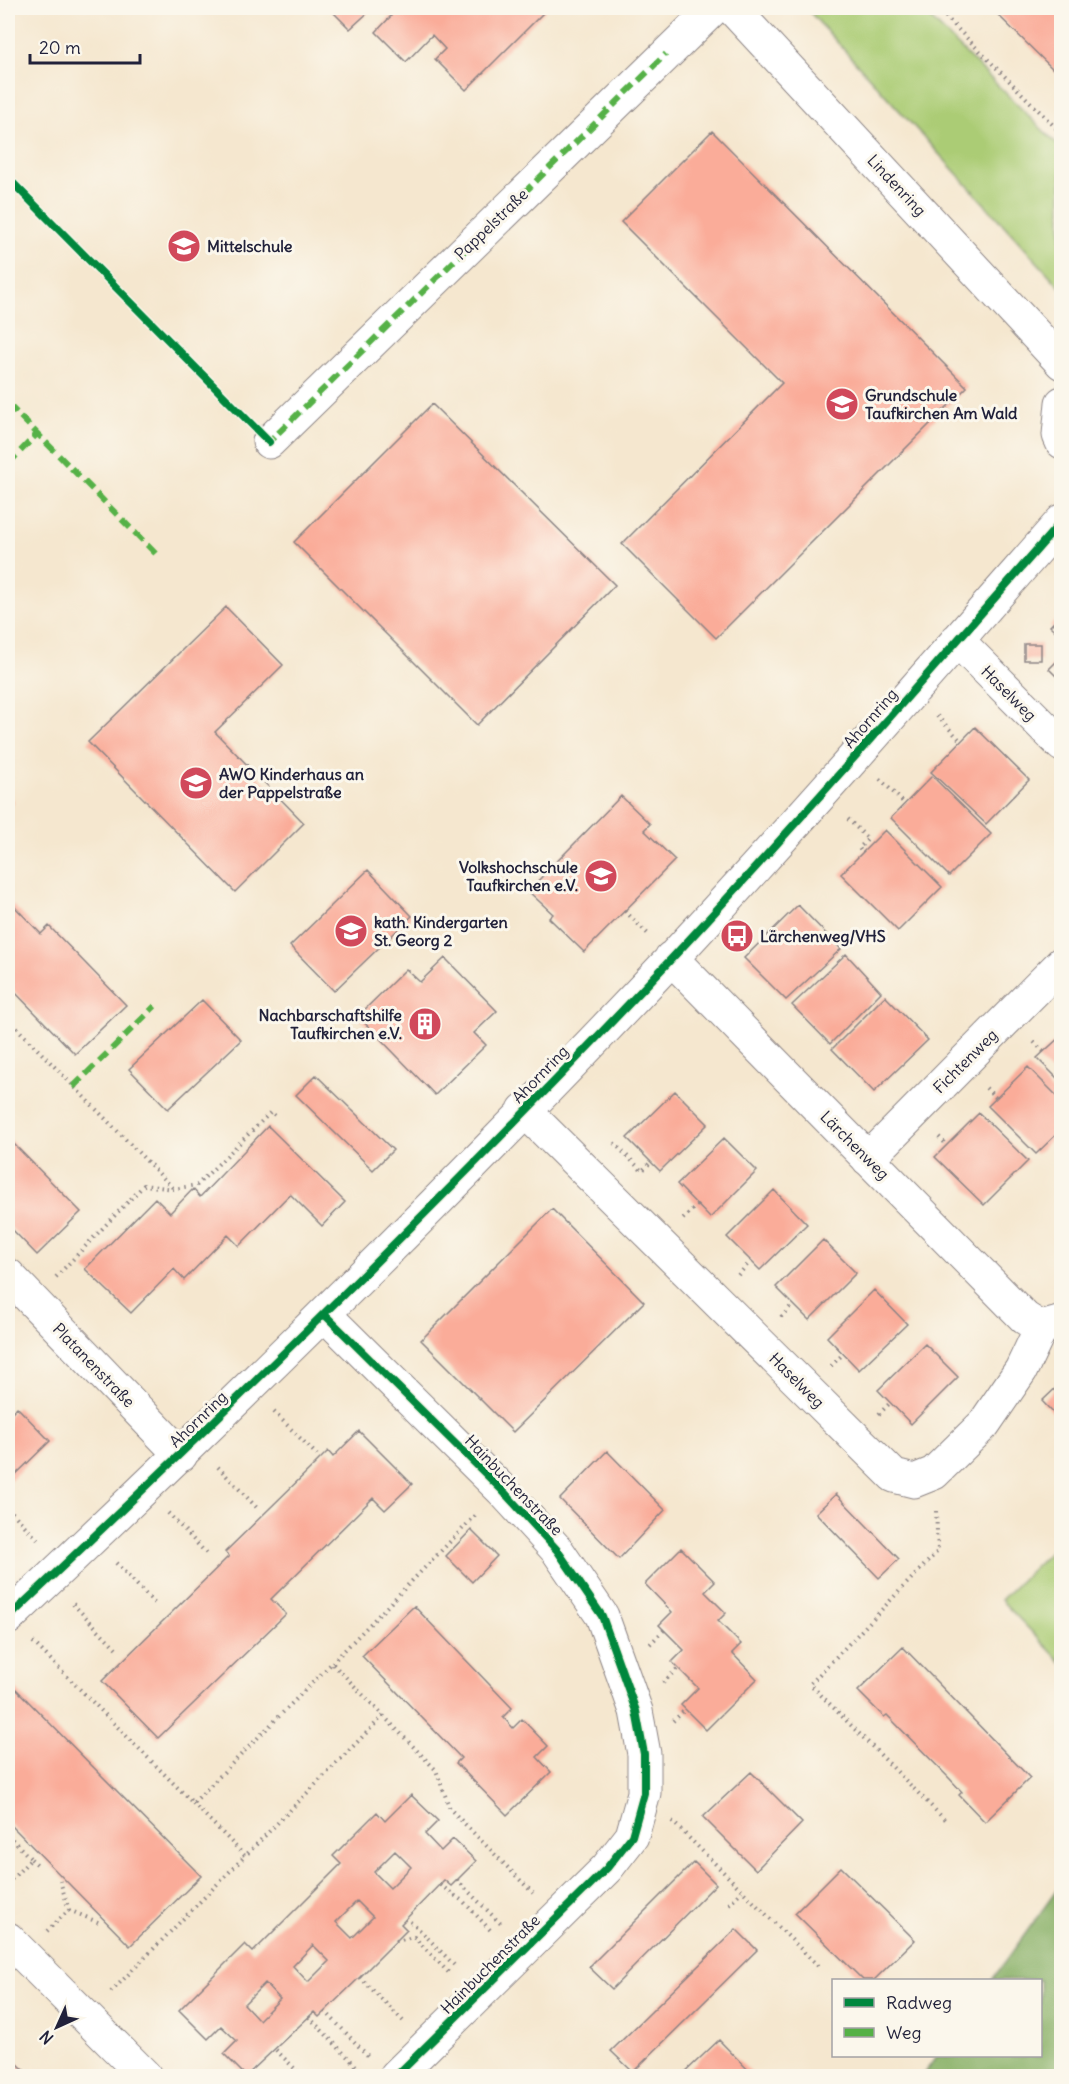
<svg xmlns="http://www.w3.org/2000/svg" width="1069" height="2084" font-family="Delius,sans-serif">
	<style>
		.green { fill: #abcc75; stroke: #667758; stroke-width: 1.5 }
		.forest { fill: #88b066; stroke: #556950; stroke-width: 1.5 }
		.building { fill: #faac99; fill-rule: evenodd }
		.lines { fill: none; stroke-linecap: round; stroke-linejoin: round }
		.minor-casing { stroke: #8c8485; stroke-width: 35 }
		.path { stroke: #8c8485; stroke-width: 4; stroke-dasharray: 1.5 4.5; stroke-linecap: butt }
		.minor { stroke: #fff; stroke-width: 33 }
		.quiet { stroke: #55b146; stroke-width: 6; stroke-dasharray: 12 6; stroke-linecap: butt }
		.cycleway-casing { stroke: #fbf7ec; stroke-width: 11 }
		.cycleway { stroke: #00873e; stroke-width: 8 }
		.labels { text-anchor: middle; stroke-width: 6; stroke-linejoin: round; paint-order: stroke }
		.street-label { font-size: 16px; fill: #22223b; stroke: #fbf7ec }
		.poi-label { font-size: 16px; font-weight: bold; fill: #22223b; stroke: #fbf7ec; text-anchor: start }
	</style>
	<rect width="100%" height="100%" fill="#fbf7ec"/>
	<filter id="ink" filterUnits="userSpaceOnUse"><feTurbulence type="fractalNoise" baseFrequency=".0167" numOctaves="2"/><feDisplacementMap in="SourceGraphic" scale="12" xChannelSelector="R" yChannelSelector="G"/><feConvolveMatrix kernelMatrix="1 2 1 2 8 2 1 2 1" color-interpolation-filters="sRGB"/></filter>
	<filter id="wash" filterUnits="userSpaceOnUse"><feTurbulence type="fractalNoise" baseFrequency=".008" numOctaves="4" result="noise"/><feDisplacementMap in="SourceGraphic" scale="24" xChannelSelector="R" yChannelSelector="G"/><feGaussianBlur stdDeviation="1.35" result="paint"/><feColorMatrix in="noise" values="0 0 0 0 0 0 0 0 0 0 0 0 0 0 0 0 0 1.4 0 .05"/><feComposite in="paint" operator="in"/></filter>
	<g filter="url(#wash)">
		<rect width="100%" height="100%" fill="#f5e7cf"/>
		<path class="green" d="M806,8H920L1061,148V288Z
			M1061,1541V1662L1001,1600Z"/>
		<path class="forest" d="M1061,1884V2076H922L937,2056H1040V1980H992Z"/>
		<g id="blocks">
			<path class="building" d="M329,8H373L350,29Z
				M383,8H548L466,90L435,59L445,49L432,35L406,62L376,32L391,16Z
				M991,8H1062V78Z
				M712,131L967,387L716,638L622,544L782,383L621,222Z
				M432,404L615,585L477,725L294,542Z
				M226,607L283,665L215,732L304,823L235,892L88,742Z
				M1062,614V637L1050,626Z
				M1024,644H1041V660H1024Z
				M1062,656V682L1049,669Z
				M975,727L1029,780L986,824L931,772Z
				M932,776L991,834L949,876L891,818Z
				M8,795L14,801L8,807Z
				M621,796L650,824L644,830L675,860L584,952L549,918L553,914L528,891Z
				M885,830L942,887L898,931L841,874Z
				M368,870L412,916L334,991L290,946Z
				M13,905L41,934L49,926L126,1005L75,1054L8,985V910Z
				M798,905L841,949L786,1000L744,958Z
				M846,954L881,992L830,1044L792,1005Z
				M445,958L497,1011L474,1033L486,1045L435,1095L358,1016L406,969L420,982Z
				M885,996L928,1040L874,1092L832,1049Z
				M202,1000L241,1040L168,1109L129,1069Z
				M1062,1035V1083L1037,1058Z
				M1028,1067L1062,1101V1129L1036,1154L988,1106Z
				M316,1075L393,1150L373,1170L296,1095Z
				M675,1091L708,1124L660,1171L627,1138Z
				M979,1113L1028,1161L984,1205L935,1157Z
				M268,1126L345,1202L322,1226L290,1194L239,1246L228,1235L184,1280L174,1269L131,1313L85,1269L155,1198L170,1213L193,1189L200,1197Z
				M8,1138L81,1212L37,1255L8,1225Z
				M724,1138L757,1171L710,1218L677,1184Z
				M774,1190L807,1224L760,1270L727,1237Z
				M552,1209L644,1302L513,1432L421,1340Z
				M823,1240L856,1273L809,1320L776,1287Z
				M874,1290L907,1324L859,1370L827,1337Z
				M925,1344L958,1377L911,1424L878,1390Z
				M1062,1382V1422L1042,1401Z
				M17,1407L50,1441L8,1482V1416Z
				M359,1431L412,1484L385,1510L373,1498L271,1599L286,1614L158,1738L102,1681L229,1556L225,1552L315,1464L328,1451L333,1457Z
				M607,1451L665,1510L619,1559L560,1499Z
				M836,1494L899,1559L879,1578L816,1513Z
				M471,1530L497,1556L472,1582L446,1556Z
				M681,1548L715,1582L705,1592L726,1613L718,1621L741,1644L732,1653L757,1679L706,1730L681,1705L698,1688L672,1662L684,1650L659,1625L672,1612L645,1584Z
				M414,1606L512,1708L503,1717L513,1728L522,1719L548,1746L537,1757L551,1772L507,1815L456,1763L461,1758L362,1656Z
				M903,1647L1030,1778L985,1822L959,1795L962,1792L950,1779L887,1715L884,1717L858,1691Z
				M16,1689L201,1876L130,1946L8,1822V1697Z
				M751,1772L802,1823L756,1870L703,1817Z
				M411,1795L438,1821L425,1834L441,1851L453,1839L476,1861L451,1886L444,1880L401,1924L407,1930L360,1977L319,2017L314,2012L246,2076L224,2054L237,2041L221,2026L208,2039L179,2010L245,1944L253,1952L341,1864L333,1856L377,1812L385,1821ZM395,1851L411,1867L390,1888L374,1872ZM357,1901L373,1917L352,1938L336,1922ZM313,1945L329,1961L308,1982L293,1966ZM265,1983L280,1999L259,2020L244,2004Z
				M694,1862L716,1884L612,1989L589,1967Z
				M841,1867L915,1940L874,1980H863L795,1913Z
				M736,1929L757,1950L633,2072L611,2051Z
				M719,2040L754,2076H681Z
				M8,2049L15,2057L13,2059L30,2076H8Z"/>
		</g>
	</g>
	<g filter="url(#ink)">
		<use href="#blocks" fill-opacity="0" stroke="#8c8485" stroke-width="1.5"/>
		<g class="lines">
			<g class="minor-casing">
				<path id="minor" d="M732,8L1062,363
					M1062,403L1059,435L1062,442
					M269,442L714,8
					M957,640L1062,745
					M671,958L1025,1318L1041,1328
					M524,1110L894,1476L914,1481L934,1473L984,1424L1021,1370L1041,1328L1062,1322
					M868,1159L1062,963
					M8,1275L181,1455
					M325,1315L502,1490L557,1550L602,1616L636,1711L644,1754V1793L632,1836L607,1868L396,2076
					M8,1618C236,1403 460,1184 675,955C807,813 934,667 1062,521
					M8,1939L145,2076"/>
			</g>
			<path class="path" d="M937,8L1062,134
				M937,716L961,741
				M880,779L905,804
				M848,819L868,839L859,848L862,853
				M625,911L648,934
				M8,1019L173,1188
				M1034,1042L1044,1052
				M986,1088L996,1098
				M939,1137L947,1145
				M614,1143L642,1171L651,1162
				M683,1219L697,1205
				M738,1275L751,1261
				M56,1277L144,1185L173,1189L197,1185L271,1112L277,1117
				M781,1317L793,1304
				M831,1366L843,1354
				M274,1412L317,1455
				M879,1414L890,1403
				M218,1467L259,1510
				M8,1508L39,1541
				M936,1511L938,1551L810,1684L947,1822
				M168,1513L207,1554
				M116,1563L157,1606
				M73,1604L117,1649
				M33,1642L193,1803L332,1663L436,1770L450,1809L533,1893
				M650,1644L664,1630
				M332,1663L476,1515
				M663,1683L677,1669
				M673,1721L686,1709
				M193,1803L245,1856L383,1716
				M672,1821L820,1968
				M8,1835L31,1859L8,1883
				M31,1859L39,1866
				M457,1880L501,1924
				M440,1885L464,1902L493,1933
				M729,1904L742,1891
				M69,1910L100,1923
				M405,1919L414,1924L457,1968
				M47,1931L69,1910L60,1881
				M396,1941L414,1937L451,1975
				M360,1977L404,2022
				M111,1992L245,1856
				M325,2011L369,2057
				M309,2017L362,2072
				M276,2050L302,2076"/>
			<use href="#minor" class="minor"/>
			<path class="quiet" d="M8,404L156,554
				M265,439L269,442L666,54
				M8,464L37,434
				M73,1087L155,1006"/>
			<g class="cycleway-casing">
				<path id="cycleway" d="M8,178L269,442
					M325,1315L502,1490L557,1550L602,1616L636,1711L644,1754V1793L632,1836L607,1868L396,2076
					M8,1618C236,1403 460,1184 675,955C807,813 934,667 1062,521"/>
			</g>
			<use href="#cycleway" class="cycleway"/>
		</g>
	</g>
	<defs>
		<g id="school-disc" transform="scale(1.725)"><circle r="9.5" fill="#d1495b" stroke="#fbf7ec"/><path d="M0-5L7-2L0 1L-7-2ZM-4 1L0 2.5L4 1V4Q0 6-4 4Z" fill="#fff"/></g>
		<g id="university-disc" transform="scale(1.725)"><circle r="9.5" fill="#d1495b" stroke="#fbf7ec"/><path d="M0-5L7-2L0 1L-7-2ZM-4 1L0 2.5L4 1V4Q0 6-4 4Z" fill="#fff"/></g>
		<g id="bus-disc" transform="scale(1.725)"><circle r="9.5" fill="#d1495b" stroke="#fbf7ec"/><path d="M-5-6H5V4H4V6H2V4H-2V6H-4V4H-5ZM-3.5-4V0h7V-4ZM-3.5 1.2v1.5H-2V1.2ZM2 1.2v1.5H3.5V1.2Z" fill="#fff"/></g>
		<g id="building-disc" transform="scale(1.725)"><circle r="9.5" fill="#d1495b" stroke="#fbf7ec"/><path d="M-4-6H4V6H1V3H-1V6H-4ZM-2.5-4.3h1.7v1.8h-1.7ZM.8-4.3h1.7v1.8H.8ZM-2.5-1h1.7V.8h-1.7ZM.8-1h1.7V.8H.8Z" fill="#fff"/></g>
	</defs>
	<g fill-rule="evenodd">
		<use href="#school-disc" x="184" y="246"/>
		<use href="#school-disc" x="842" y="404"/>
		<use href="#school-disc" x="196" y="783"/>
		<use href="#university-disc" x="601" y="876"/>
		<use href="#school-disc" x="351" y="931"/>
		<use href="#bus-disc" x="737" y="936"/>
		<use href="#building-disc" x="425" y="1024"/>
	</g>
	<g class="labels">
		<g class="street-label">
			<text transform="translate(897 185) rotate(47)" y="6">Lindenring</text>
			<text transform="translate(491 224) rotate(-44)" y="6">Pappelstraße</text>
			<text transform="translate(1009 693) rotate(45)" y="6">Haselweg</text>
			<text transform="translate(870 718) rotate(-49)" y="6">Ahornring</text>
			<text transform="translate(965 1061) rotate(-45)" y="6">Fichtenweg</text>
			<text transform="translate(540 1074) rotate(-46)" y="6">Ahornring</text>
			<text transform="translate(855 1145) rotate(45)" y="6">Lärchenweg</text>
			<text transform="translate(94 1365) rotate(46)" y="6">Platanenstraße</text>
			<text transform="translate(797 1380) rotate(45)" y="6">Haselweg</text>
			<text transform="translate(198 1419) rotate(-44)" y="6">Ahornring</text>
			<text transform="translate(514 1485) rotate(46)" y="6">Hainbuchenstraße</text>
			<text transform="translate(490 1964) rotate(-45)" y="6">Hainbuchenstraße</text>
		</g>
		<g class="poi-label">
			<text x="207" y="252">Mittelschule</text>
			<text x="865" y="401">Grundschule<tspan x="865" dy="18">Taufkirchen Am Wald</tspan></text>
			<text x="219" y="780">AWO Kinderhaus an<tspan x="219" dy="18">der Pappelstraße</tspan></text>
			<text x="578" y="873" text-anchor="end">Volkshochschule<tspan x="578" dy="18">Taufkirchen e.V.</tspan></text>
			<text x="374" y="928">kath. Kindergarten<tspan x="374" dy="18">St. Georg 2</tspan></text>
			<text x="760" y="942">Lärchenweg/VHS</text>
			<text x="402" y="1021" text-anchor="end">Nachbarschaftshilfe<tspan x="402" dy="18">Taufkirchen e.V.</tspan></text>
		</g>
	</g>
	<rect width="1069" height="2084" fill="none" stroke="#fbf7ec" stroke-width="30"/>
	<rect x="832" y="1979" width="210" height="78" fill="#fbf7ec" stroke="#a4a2a5" stroke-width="1.5"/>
	<rect x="844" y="1998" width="30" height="9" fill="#00873e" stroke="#a4a2a5" stroke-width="1.5"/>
	<text x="886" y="2009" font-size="18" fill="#22223b">Radweg</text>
	<rect x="844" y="2028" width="30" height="9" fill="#55b146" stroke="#a4a2a5" stroke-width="1.5"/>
	<text x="886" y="2039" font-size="18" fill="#22223b">Weg</text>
	<g transform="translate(57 2027) rotate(225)" stroke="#fbf7ec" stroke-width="4.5" paint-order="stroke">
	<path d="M0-4.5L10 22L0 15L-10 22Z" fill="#22223b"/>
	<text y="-9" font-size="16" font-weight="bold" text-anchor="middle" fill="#22223b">N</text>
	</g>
	<path d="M30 54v9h110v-9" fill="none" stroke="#22223b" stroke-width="3"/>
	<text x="39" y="54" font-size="18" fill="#22223b" stroke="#fbf7ec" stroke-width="4.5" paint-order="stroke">20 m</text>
</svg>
